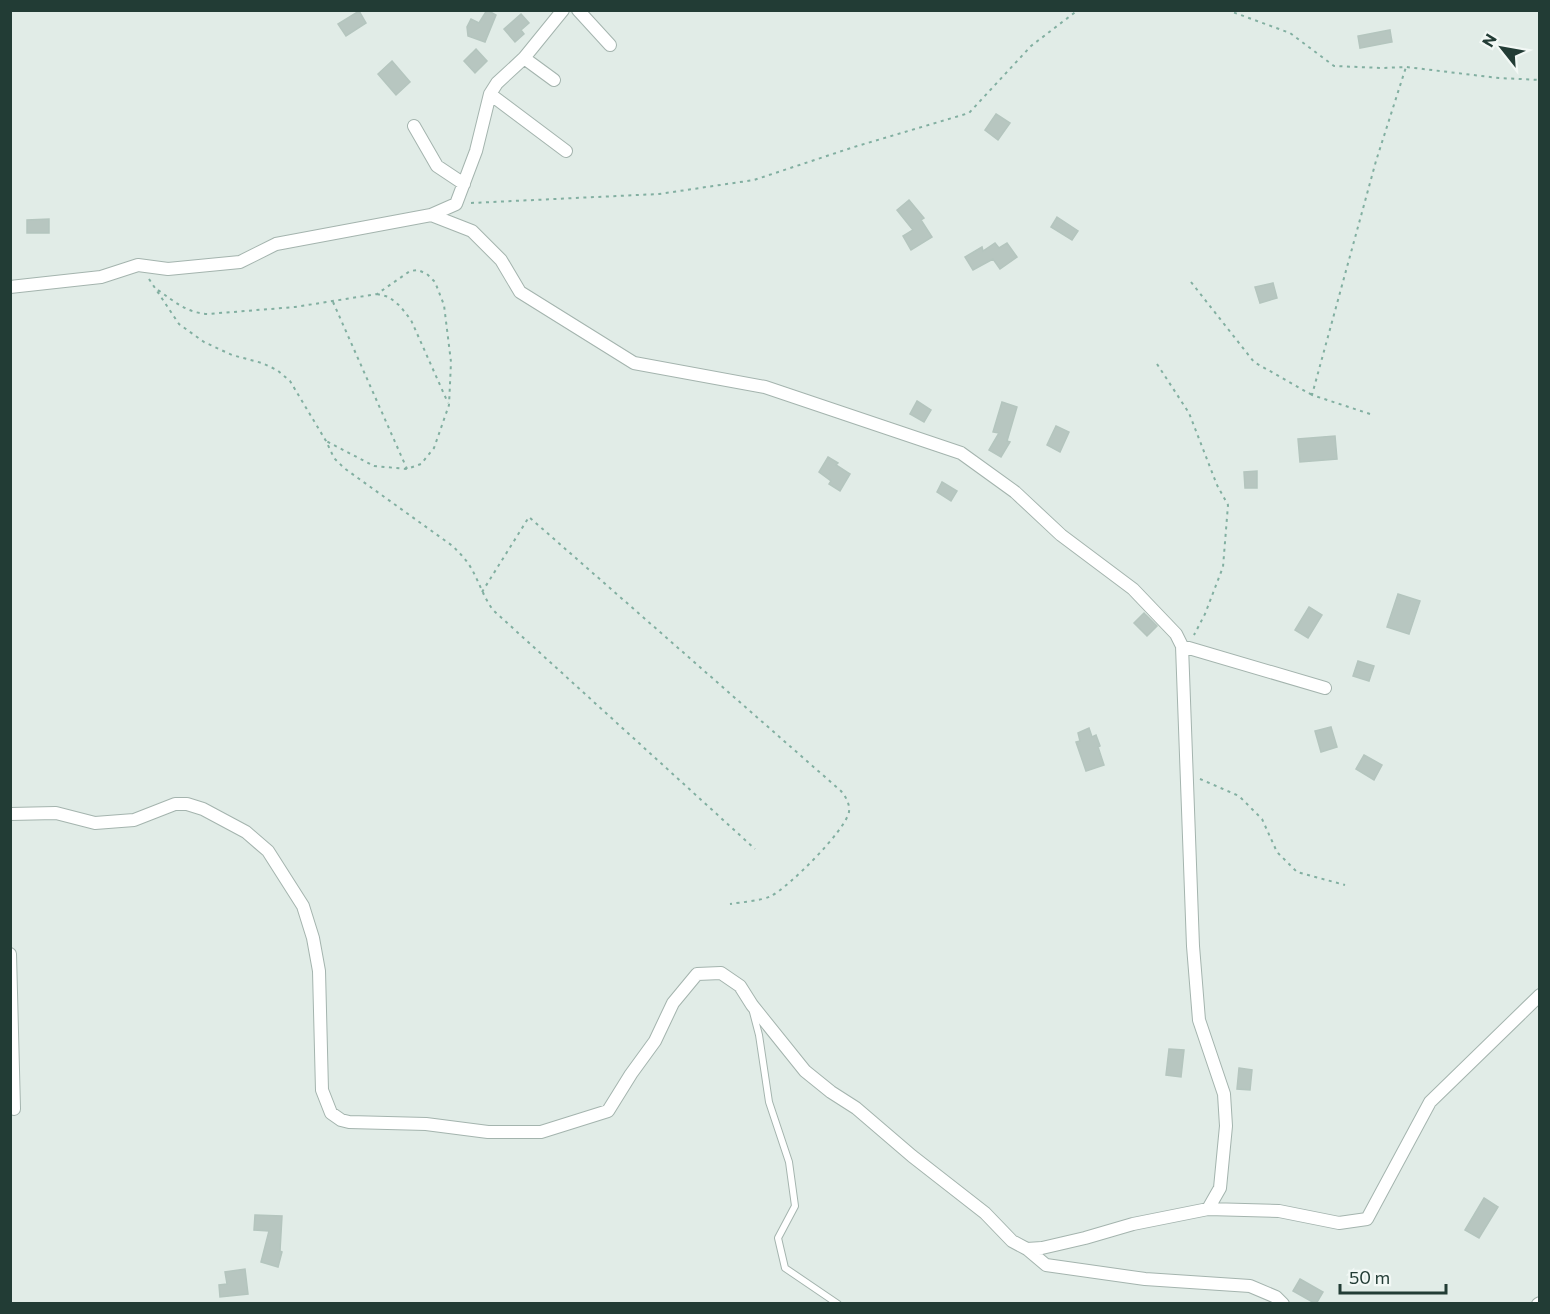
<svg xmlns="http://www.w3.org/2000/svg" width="1550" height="1314" font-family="Commissioner,sans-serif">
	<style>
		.building { fill: #b7c6c0; stroke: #b4c5be; stroke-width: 1.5 }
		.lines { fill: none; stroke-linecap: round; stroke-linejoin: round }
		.service-casing { stroke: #a4b4ae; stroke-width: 8 }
		.minor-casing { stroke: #a4b4ae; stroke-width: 14 }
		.path { stroke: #82afa1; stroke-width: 2; stroke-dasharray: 3 4.5; stroke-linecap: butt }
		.service { stroke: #fff; stroke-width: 6 }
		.minor { stroke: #fff; stroke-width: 12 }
	</style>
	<rect width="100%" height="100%" fill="#e1ece7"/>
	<path class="building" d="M487,10L496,15L485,42L468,36L467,27L471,19L479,23Z
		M359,11L366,23L346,36L338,24Z
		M521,14L529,23L521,30L524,34L515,42L504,29Z
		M1390,30L1392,42L1360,48L1358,36Z
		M476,49L487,61L475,73L464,61Z
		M392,61L410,82L396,95L378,74Z
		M996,114L1010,123L998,140L985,130Z
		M909,200L924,218L921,220L932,237L911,250L903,236L913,230L897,210Z
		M1057,217L1078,231L1072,240L1051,227Z
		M49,219V233H27V220Z
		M995,243L999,248L1007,243L1017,257L1000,269L993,259L973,270L965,257L982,247L983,251Z
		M1273,283L1277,298L1260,303L1255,287Z
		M917,401L931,410L924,422L910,414Z
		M1002,402L1017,407L1007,441L1010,442L1001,457L989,450L999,433L993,432Z
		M1056,426L1069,432L1060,452L1047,445Z
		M1335,436L1337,459L1300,462L1298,439Z
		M828,457L838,463L836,465L850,474L840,491L829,484L831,481L819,472Z
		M1257,471V488H1245L1244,472Z
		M942,482L957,491L951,501L937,492Z
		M1398,594L1420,601L1409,634L1387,627Z
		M1309,607L1322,615L1308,638L1295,630Z
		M1144,613L1157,626L1147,636L1134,623Z
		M1358,661L1374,666L1369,681L1353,676Z
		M1331,727L1337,747L1321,752L1315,731Z
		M1089,728L1092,737L1096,735L1100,746L1098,747L1104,765L1086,771L1076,742L1080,741L1078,733Z
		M1364,755L1382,765L1374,780L1356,769Z
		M1169,1049L1184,1050L1181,1077L1166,1075Z
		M1239,1068L1252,1070L1250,1090L1237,1089Z
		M1484,1198L1498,1207L1479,1238L1465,1230Z
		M255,1215L282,1216L280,1251L282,1252L278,1267L261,1262L269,1231L254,1230Z
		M245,1269L248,1294L220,1297L219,1285L227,1284L225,1272Z
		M1300,1279L1323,1292L1316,1304L1293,1291Z"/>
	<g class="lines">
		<g class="service-casing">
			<path id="service" d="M753,1012L759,1035L769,1102L789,1162L795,1206L778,1238L785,1268L838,1304"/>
		</g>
		<g class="minor-casing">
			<path id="minor" d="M578,10L610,45
				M524,58L554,80
				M490,94L566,151
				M414,126L437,166L464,184
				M431,215L472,231L501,260L520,292L634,363L765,387L961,453L1015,492L1061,535L1133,589L1176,634L1182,646L1193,946L1199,1020L1224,1094L1226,1126L1220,1188L1208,1209
				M10,287L101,277L138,265L168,269L240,262L276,244L431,215L456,204L476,151L490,94L497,83L524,58L563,10
				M1182,646L1325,688
				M10,814L56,813L95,823L134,820L175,804H187L203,809L246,832L268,851L303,906L313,938L319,971L322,1090L331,1113L341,1120L349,1122L426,1124L488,1132H541L608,1111L631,1074L655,1041L673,1003L697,974L721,973L740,986L752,1005L805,1071L831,1092L856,1108L912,1156L985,1213L1012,1241L1027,1249L1046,1265L1145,1279L1250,1286L1276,1297L1283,1304
				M10,954L14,1109
				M1027,1249L1042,1248L1085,1238L1133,1224L1208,1209L1279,1211L1339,1223L1367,1219L1430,1102L1540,995
				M1538,1304L1540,1303"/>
		</g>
		<path class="path" d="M1227,10L1290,33L1334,66L1382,68L1406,67L1499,78L1540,80
			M471,203L659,194L754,180L854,147L969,113L1031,46L1078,10
			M149,279L179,324L204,342L232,355L262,363L277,370L290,381L326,441L334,458L344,468L454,547C457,551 461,554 464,558C477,573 481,594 493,610L755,849
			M1191,282L1254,362L1312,395
			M158,290C175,302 187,313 208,314L295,307L377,294L410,271L418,270L427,274L435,282L444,305L451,362L449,405L434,448L421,464L407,469L374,466L326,441
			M377,294L389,297L400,306L411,320L448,403
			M333,302L407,469
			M1157,364L1189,413L1217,485L1228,505L1223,567L1205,614L1194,635
			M1370,414L1312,395L1376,161L1406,67
			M482,592L529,517L841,791C846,797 850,804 849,812C845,831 789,887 771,896C761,901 742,902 730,904
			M1200,779L1239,796L1262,819L1277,852L1297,872L1345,885"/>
		<use href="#service" class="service"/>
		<use href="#minor" class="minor"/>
	</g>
	<rect width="1550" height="1314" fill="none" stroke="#223c35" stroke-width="24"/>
	<g transform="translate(1502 48) rotate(301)" stroke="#f2f8f5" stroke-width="4.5" paint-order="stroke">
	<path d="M0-4.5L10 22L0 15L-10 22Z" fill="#223c35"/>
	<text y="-9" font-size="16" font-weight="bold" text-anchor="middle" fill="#223c35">N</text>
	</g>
	<path d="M1340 1284v9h106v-9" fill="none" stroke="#223c35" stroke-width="3"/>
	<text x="1349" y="1284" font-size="18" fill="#223c35" stroke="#f2f8f5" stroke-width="4.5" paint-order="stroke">50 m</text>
</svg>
